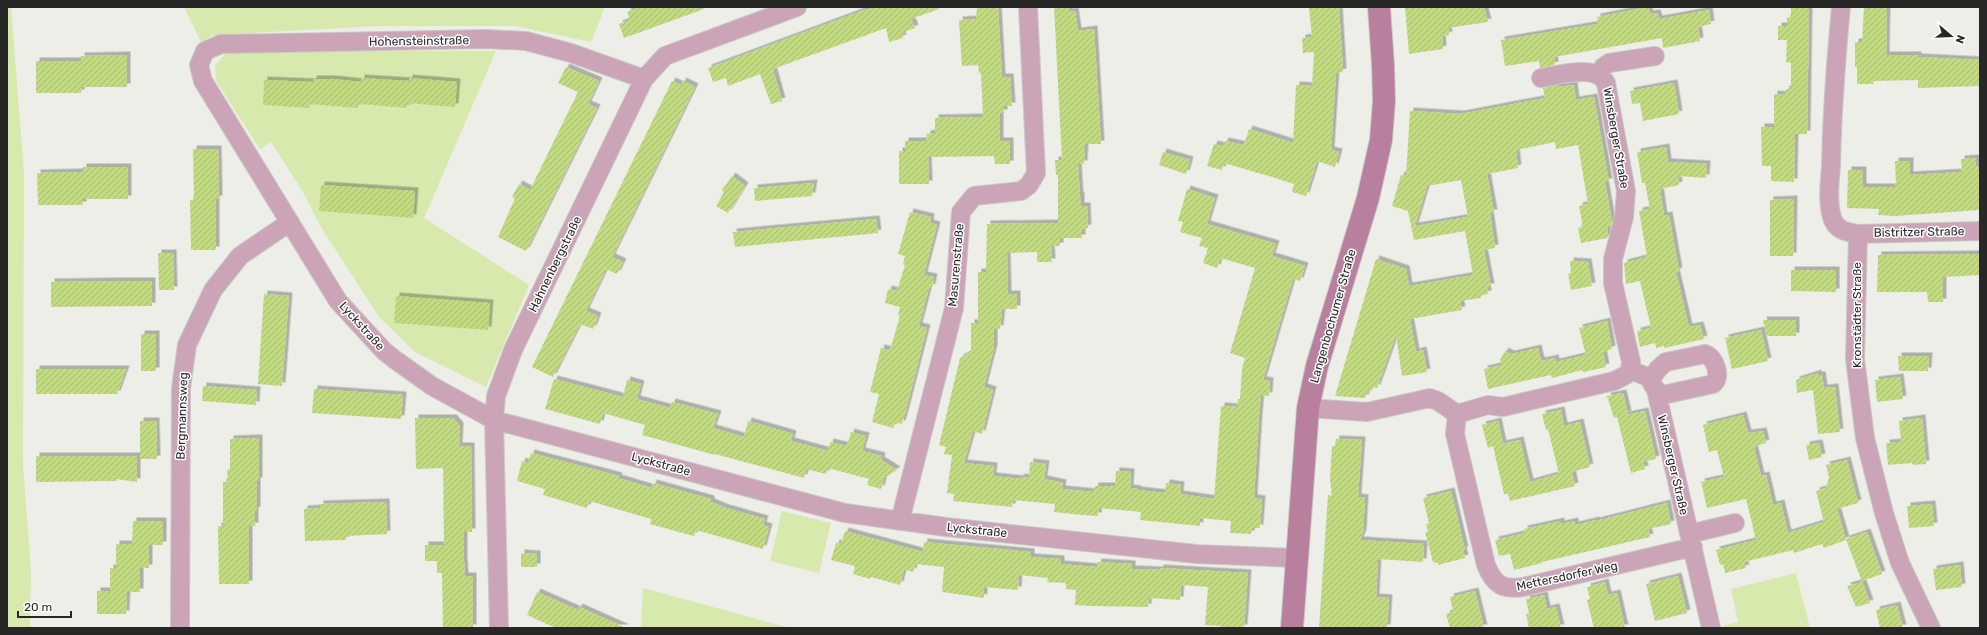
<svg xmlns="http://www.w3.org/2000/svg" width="1987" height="635" font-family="Rubik,sans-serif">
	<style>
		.green { fill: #d7e9ad }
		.building { fill: url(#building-hatch); fill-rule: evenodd; filter: url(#shadow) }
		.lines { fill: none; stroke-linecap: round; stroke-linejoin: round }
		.street-casing { stroke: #c9cac4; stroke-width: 20 }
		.secondary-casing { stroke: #c9cac4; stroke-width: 24 }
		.street { stroke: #cba4b8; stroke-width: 18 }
		.secondary { stroke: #b87f9e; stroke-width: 22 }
		.labels { text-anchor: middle; stroke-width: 3; stroke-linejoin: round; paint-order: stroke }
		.street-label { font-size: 12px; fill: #272826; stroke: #fff }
	</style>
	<defs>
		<pattern id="building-hatch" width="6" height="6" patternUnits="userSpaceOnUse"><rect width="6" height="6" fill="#c2db81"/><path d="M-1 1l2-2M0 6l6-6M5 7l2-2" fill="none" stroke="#a7bc6f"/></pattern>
		<filter id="shadow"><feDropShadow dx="3.5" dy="-3.5" stdDeviation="0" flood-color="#0004"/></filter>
	</defs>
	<rect width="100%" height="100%" fill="#eceee7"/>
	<path class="green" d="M7,7H11L24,174L23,465L31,571L30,628H7Z
		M184,7H605L591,42L515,26H380L213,35L201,42Z
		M228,51H496L424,218L529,285L486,387L415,352L379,317L319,224L303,192L271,142L260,149L216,81L215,65Z
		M782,511L831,523L819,573L770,561Z
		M1796,573L1810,628H1723V626L1738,622L1731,589Z
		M643,588L790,628H641Z"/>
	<path class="building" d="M642,7H704V9L624,38L619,24L630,20L627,12Z
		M879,7H939V9L911,19L915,28L902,33L903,38L889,42L886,28L773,69L782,101L771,104L760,74L728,86L726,78L713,82L708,68L864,10Z
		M977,7H998L1002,77H1010L1012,106H1004V113H1000V141H1010V164H995L994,156L928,157L929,184H899V151H905V141H926L927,134L935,133V118L983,117L981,73H979L978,65L962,66L961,51L959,20L976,19Z
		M1054,7H1069V12L1075,11L1078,31L1094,29L1101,144H1085L1084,164H1078L1080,196H1081V206H1087L1088,228L1082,229V238H1060V246H1051L1052,262H1037V252L1007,253L1008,294H1017V309H1002L1000,329L994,328V348L984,387L993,390L982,434L973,431L964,463L994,466L993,476L1020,479L1021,477L1029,478L1030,462L1046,464L1044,479L1063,483L1062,489L1094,492L1095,486H1115L1116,471L1131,472L1130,488L1138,489V490L1165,493L1166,483L1174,484L1181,485L1180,494L1214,499L1221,406L1237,407L1238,399H1240L1242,369L1245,358L1230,353L1255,268L1220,258L1217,268L1203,263L1208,248L1199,246L1202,238L1180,232L1183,222L1178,221L1187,189L1215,198L1207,224L1276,244L1272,256L1305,266L1300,281L1293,279L1263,380L1270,381L1269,396L1261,395L1259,416L1254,498L1262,499L1260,528H1252L1251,534L1230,533L1231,521L1200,518V526L1140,520L1141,512L1099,508L1098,516L1082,515L1054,512L1055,504L1013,500L1012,507L953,501L954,494L947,493L952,455L944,454L946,447L939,445L960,358L971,352V323H978V272H986L987,224L1058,223V175H1056L1055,160H1062Z
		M1319,7H1339L1343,72L1336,73L1331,150L1339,152L1335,167L1317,161L1306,196L1292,192L1294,184L1272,177L1224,163L1222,170L1207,166L1214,144L1223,146L1225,141L1244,145L1249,129L1293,143L1296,85L1312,86L1314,52L1303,53L1302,38L1312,37L1309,8Z
		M1405,7H1484L1488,22L1448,28L1449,35L1442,36L1443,49L1409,54Z
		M1648,7L1650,14L1657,13L1659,19L1709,10L1711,24L1698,27L1700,41L1663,48L1662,38L1554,57L1555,65L1540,68L1539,61L1505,66L1501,40L1598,24L1597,17Z
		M1791,7H1809L1807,134H1795L1794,182L1771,181V166H1762L1761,127H1774V94L1785,95L1786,89H1791V63L1786,62L1787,40H1778V26H1787V18L1791,17Z
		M1864,7H1887L1886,55H1918V57L1980,60V86L1918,88V80L1874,81L1873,84H1857V67H1855V42H1862Z
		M127,55V87H82L81,93H36V61H81V56Z
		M566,67L599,81L588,104L597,108L526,251L498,237L515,198L512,197L519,184L530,190L578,92L558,83Z
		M361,78L409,81V78L457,82L455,107L407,103V108L359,104L358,108L309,104L310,108L263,105L264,80L313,82V79H333L361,82Z
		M672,81L681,85L683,81L695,87L612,257L623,262L617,274L606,269L586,311L598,316L593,329L580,324L553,377L532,367Z
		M1674,83L1679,114L1643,121L1640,103L1632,104L1630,91Z
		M1558,85L1559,87L1574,85L1576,100L1594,97L1609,182H1605L1612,222L1611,226H1607L1608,238L1581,243L1578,228L1583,227L1579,206L1588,204L1578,145L1556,149L1555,142L1516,150L1518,168L1487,174L1494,213H1490L1495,248L1484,250L1491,287H1487L1488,294L1481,295V298L1460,301L1462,310L1410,319L1416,352L1423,350L1427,372L1402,376L1396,335L1377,388L1373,387L1372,391L1368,390L1365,398L1335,396L1376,259L1406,269L1409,286L1473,275L1465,231L1414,240L1408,211L1392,206L1401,175L1406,176L1410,111L1461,114L1545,98L1543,88ZM1461,180L1468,217L1415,226L1427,186Z
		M1666,147L1668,162L1707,164L1706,178L1678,176L1679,185L1660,189L1664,216L1669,215L1679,271L1676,272L1689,327L1700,325L1704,339L1664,348V346L1656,348L1655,343L1640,347L1637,331L1651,328L1640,281L1626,284L1624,263L1647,257L1639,211L1650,209L1645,183H1642L1637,152Z
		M193,149H218L219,199H216V250H191L190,200H193L194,195Z
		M1163,152L1190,160L1186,174L1159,165Z
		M1976,158V167L1980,166V210L1895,216L1878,215L1879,209L1847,208L1848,170H1863V187H1896L1895,161H1910V175L1962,172L1961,159Z
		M83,167H128V199H83V205H38L37,173L83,172Z
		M732,176L745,186L728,213L716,206L724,192L722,190Z
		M814,183L812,196L755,201L754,188Z
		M321,185L415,191L413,218L319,211Z
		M1794,199L1793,256H1770V200Z
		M910,212L931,217L930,223L937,225L924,275L934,277L932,287L929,288L919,326L927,328L906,410L902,424L895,422L893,428L872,422L879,394L870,392L881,348L890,350L900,316L898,315L900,307L885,303L888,289L897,291L905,265L903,264L905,256L898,254Z
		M876,219L878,233L735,247L733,232Z
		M158,253H173L174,290H159Z
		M1980,254V275L1943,277V302H1928L1927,292H1877L1878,255Z
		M1570,261L1588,262L1592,286L1571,290L1568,274L1571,273Z
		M1791,270H1836V292L1791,291Z
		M117,281H152V306L51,307V282Z
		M264,294L289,296L282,386L258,384Z
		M396,296L490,303L488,330L394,323Z
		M1763,320H1796V336H1767Z
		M1607,321L1612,349L1603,352L1606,367L1583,372L1582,370L1552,378L1551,375L1488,389L1484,369L1502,365L1500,360L1505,351L1511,354L1538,348L1541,361L1555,358L1556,362L1586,355L1579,328Z
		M1761,330L1768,361L1732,369L1725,338Z
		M141,334H156V371H141Z
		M1898,356H1929L1928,371H1899Z
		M36,369H126L117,394H36Z
		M1818,373V375H1822L1824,388L1835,387L1840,432L1818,434L1813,390L1797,393L1796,380Z
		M1900,377L1903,399L1877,402L1875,380Z
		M554,379L623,397L627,380L641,384L637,399L670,408L672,402L718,414L713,428L744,437L748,421L793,434L791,441L828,451L830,442L847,446L851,432L858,434L866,436L862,451L882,456L881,460L897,470L884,478L881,489L867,485L869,479L828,468L826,474L806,469L804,478L715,454V455L642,435L645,425L603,413L600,424L545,409Z
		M203,386L257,390L256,405L202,401Z
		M314,389L403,395L401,419L312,413Z
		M1623,393L1628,414L1621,416L1645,411L1656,459L1643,462L1645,469L1631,473L1617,417L1614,418L1607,396Z
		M1561,410L1564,426L1580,422L1590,467L1572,472L1575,486L1510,501L1508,494H1504L1493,446L1488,448L1482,425L1498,421L1503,444L1493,446L1520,440L1530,482L1559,474L1548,429L1546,430L1542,414Z
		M1743,415L1748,433L1763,431L1766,443L1754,447L1761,476L1766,475L1773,505L1781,503L1788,533L1824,522L1816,491L1826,488L1829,477L1826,465L1847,460L1858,503L1837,509L1846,540L1824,548L1822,544L1794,553L1793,550L1744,562L1746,568L1725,573L1723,564L1720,565L1716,550L1756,540L1746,499L1707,508L1701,482L1724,477L1717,450L1709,452L1703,425Z
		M415,418H453L460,426L459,446H471L472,532H464V561L465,576H473V628H443L442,573H437V561H425V545H444L443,468L416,469Z
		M1922,418L1926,464L1913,465L1912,463L1888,465L1886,443L1901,442L1899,421Z
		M140,421H156L157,459H140Z
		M259,438V481H257V510H255V526H249V584H219L218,526H223V482H228L227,470L230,469V439Z
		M1336,439L1362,440L1358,497L1365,498L1363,533L1360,540L1424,544L1423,562L1378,559L1376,597L1389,598L1387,628H1319L1328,495L1332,496L1330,479L1332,446H1335Z
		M1819,443L1822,457L1809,460L1806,445Z
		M531,453L619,476L618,478L652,488L653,483L711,499V502L726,508L765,519L763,525L769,527L763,549L696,530L694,536L686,534L650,524L651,519L589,501L587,508L543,495L545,489L517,481L522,461L528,463Z
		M36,456H137V482L116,479L117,481L36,482Z
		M1451,491L1465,550H1463L1465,558L1438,565V563L1433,562L1425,532H1428L1426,524L1429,523L1423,498Z
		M386,502L387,534L346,536V540L305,541L304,509L320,508V504Z
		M1667,503L1671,524L1648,529L1650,537L1542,562V563L1514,570L1510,554L1499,556L1495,540L1525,533L1524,529L1561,521V524L1575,521V525L1596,520V521Z
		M1932,504L1934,526L1909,528L1907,506Z
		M133,521H163V545H149V568H140V592H127L126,614H97V591H110V568H116V544H132Z
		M845,531L923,552L924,542L1031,552V557L1061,559V564L1097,567L1098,562L1132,564V569L1160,570V568L1248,573L1244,628H1221V626L1205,625L1208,587L1181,585L1180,600L1149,598L1148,607L1092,606L1075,605L1076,590L1066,589V583L1047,582L1048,578L1019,575L1018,590L984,587V598L942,592L944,567L915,564L913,572L904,569L900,585L871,577L870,579L853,574L855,566L831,560L836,543L841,544Z
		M1867,532L1882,574L1862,581L1870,603L1856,607L1847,586L1862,582L1846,539Z
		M521,553L537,554V567H521Z
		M1960,565L1962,587L1936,590L1933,569Z
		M1678,576L1687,613L1655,621L1646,584Z
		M1605,582L1608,595L1617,593L1625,628H1594L1587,600L1590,599L1587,587Z
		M1475,591L1484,628H1450L1446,614L1453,612L1450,597Z
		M537,592L578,610L579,607L626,628H556L527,615Z
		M1544,595L1547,609L1556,607L1561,628H1529L1526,614H1529L1526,599Z
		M1897,605L1903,628H1880L1876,610Z"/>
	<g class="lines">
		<g class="street-casing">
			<path id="street" d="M1841,7C1836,60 1832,112 1831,165C1830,181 1827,201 1832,217C1835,230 1846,232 1858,234L1855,359L1865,438L1884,513L1900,563L1931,628
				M1600,74L1603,67L1609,63L1655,56
				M1541,78C1559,75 1597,64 1606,83L1626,191L1624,217L1613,259V283L1631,362L1630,370L1648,377L1656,390L1711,628
				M644,79L571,53L526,41L486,39L221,44L205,51L199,65L203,81L338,301L384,351L394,359L432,386L494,420L845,513L946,527L1196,554L1297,558
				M1858,234L1980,231
				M1651,379L1658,369L1666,362L1705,354C1715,357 1722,377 1713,384L1658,396
				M1308,408L1367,412L1430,398L1438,401L1457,414L1488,405L1503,407L1614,381L1626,375L1630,370
				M1457,414L1455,434L1486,565C1494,585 1503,590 1523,587L1693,547
				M900,521L954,308L961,212L974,196L1021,191L1029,185L1036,173L1028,7
				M1689,534L1735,523
				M180,628L181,388L187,345L213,290L240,256L290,222
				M499,628L494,420L496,396L513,350L644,79L665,56L797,7"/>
		</g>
		<g class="secondary-casing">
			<path id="secondary" d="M1292,628L1308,408L1317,366L1368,198L1381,140L1384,101L1383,65L1379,7"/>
		</g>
		<use href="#street" class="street"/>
		<use href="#secondary" class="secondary"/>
	</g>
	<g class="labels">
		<g class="street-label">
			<text transform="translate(419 41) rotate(-1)" y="4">Hohensteinstraße</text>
			<text transform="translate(1616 138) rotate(80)" y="4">Winsberger Straße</text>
			<text transform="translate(1919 232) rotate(-1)" y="4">Bistritzer Straße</text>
			<text transform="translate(555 264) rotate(-64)" y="4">Hahnenbergstraße</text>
			<text transform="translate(956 265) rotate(-85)" y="4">Masurenstraße</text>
			<text transform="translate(1857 315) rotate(-90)" y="4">Kronstädter Straße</text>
			<text transform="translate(1333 316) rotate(-74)" y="4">Langenbochumer Straße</text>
			<text transform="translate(362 326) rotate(48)" y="4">Lyckstraße</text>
			<text transform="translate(182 416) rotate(-88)" y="4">Bergmannsweg</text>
			<text transform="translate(661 464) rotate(15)" y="4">Lyckstraße</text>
			<text transform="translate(1673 465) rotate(77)" y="4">Winsberger Straße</text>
			<text transform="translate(977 530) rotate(6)" y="4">Lyckstraße</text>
			<text transform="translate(1567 576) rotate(-12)" y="4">Mettersdorfer Weg</text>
		</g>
	</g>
	<rect width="1987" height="635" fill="none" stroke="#272826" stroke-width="16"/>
	<g transform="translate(1951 36) rotate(109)" stroke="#ffffff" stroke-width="3" paint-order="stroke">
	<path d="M0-3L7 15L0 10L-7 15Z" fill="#272826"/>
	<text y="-6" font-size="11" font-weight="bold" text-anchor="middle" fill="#272826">N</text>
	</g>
	<path d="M18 611v6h53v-6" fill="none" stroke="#272826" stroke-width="2"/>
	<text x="24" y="611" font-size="12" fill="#272826" stroke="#ffffff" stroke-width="3" paint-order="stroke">20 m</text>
</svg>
